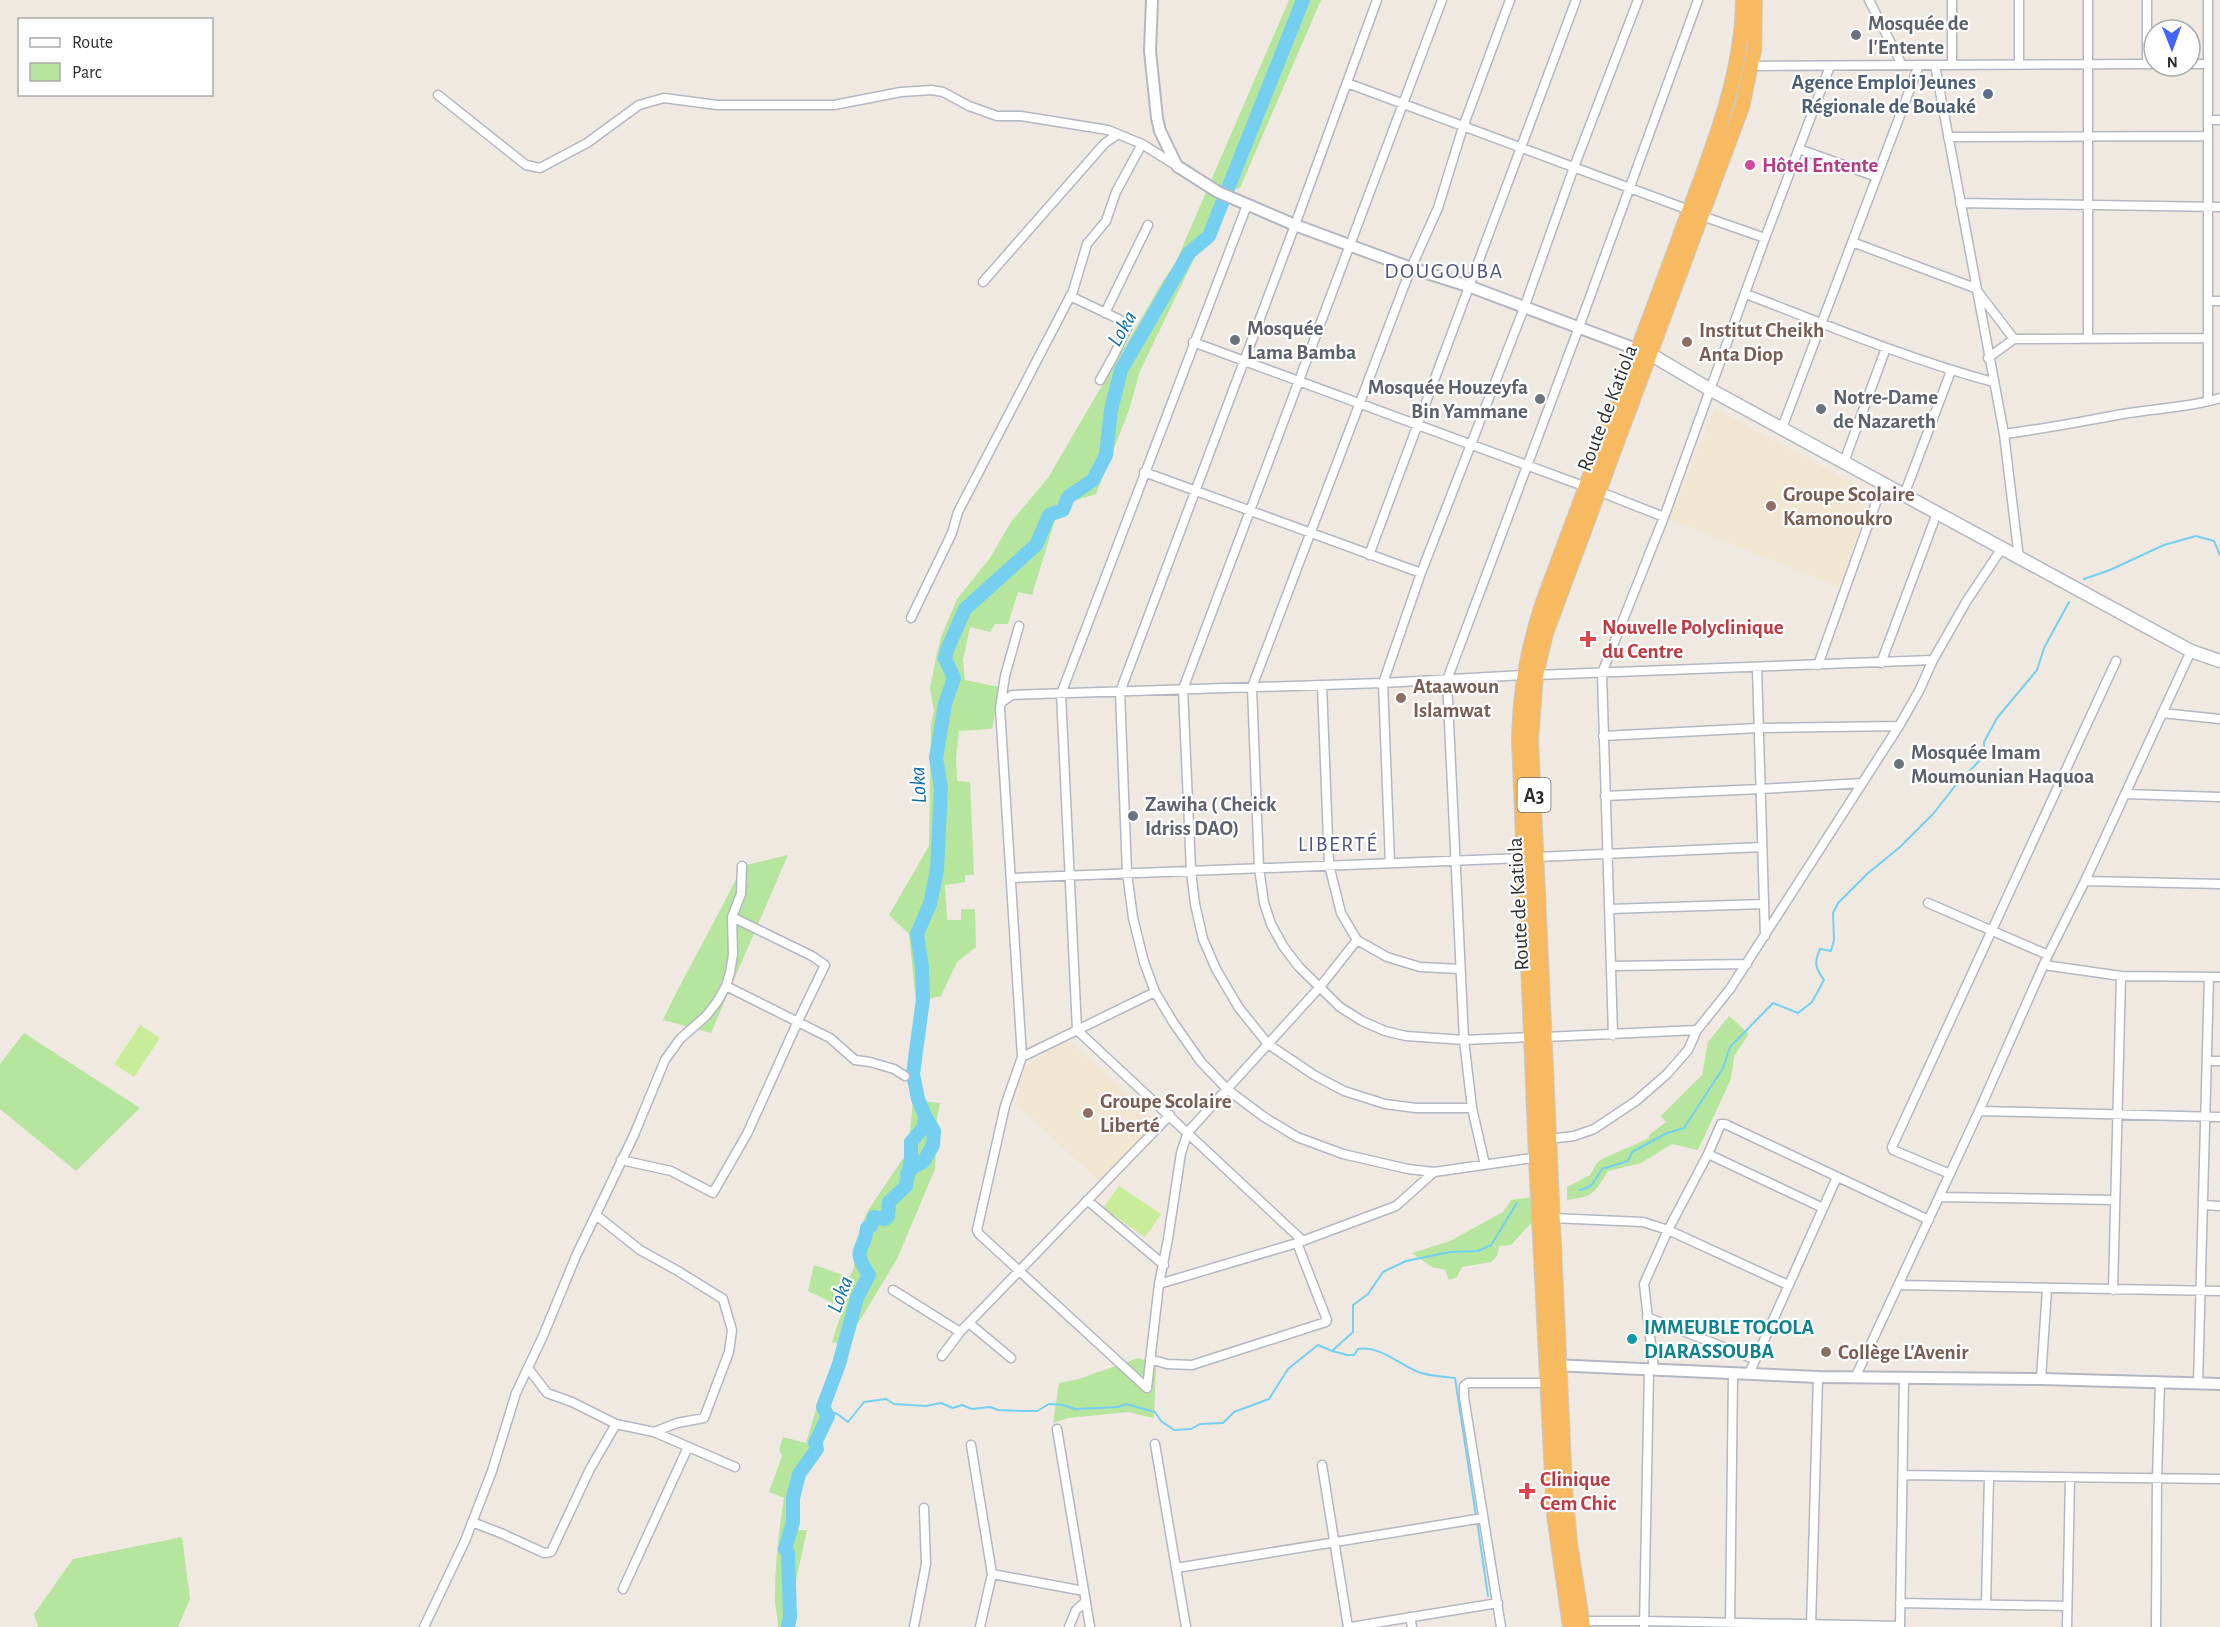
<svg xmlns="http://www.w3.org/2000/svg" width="2220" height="1627" font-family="'Alegreya Sans',sans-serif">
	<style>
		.education { fill: #f0e6d1 }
		.green { fill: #b6e59e }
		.pitch { fill: #c9ec9a }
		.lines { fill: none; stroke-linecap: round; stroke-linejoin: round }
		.stream { stroke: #75cff0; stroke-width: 2 }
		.river { stroke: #75cff0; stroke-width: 14 }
		.minor-casing { stroke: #b4b7c1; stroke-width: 11 }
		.tertiary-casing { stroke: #b4b7c1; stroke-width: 14 }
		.secondary-casing { stroke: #b4b7c1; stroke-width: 15 }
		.trunk-casing { stroke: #c9c9c9; stroke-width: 16 }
		.minor { stroke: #fff; stroke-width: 8 }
		.tertiary { stroke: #fff; stroke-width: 10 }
		.secondary { stroke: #fff; stroke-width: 12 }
		.trunk { stroke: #f8ba60; stroke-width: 14 }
		.worship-dot { fill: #6b7280; stroke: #fff; stroke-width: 2 }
		.service-dot { fill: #5c6f8a; stroke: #fff; stroke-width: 2 }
		.hotel-dot { fill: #d1479c; stroke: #fff; stroke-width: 2 }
		.education-dot { fill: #8d6e63; stroke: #fff; stroke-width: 2 }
		.health-dot { fill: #e0444e; stroke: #fff; stroke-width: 2 }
		.culture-dot { fill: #0f9aa8; stroke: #fff; stroke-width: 2 }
		.labels { text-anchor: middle; stroke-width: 4.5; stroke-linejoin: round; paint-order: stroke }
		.shield { fill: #fff; stroke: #6d6d6d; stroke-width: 1.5 }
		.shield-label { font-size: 20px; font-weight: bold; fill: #2e2e2e }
		.worship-label { font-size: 21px; font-weight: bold; fill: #5b616d; stroke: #fff; text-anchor: start }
		.service-label { font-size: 21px; font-weight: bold; fill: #4e5e75; stroke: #fff; text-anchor: end }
		.hotel-label { font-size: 21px; font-weight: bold; fill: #b23c85; stroke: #fff; text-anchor: start }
		.education-label { font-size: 21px; font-weight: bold; fill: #785e54; stroke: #fff; text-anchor: start }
		.street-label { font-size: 21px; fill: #2e2e2e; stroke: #fff }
		.health-label { font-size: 21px; font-weight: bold; fill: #be3a42; stroke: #fff; text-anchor: start }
		.culture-label { font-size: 21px; font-weight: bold; fill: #0d838f; stroke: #fff; text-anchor: start }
		.neighbourhood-label { font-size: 22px; letter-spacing: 1.5px; fill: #4d5680; stroke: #fff }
		.water-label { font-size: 22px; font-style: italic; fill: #0d6fa3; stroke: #fff }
	</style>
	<rect width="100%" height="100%" fill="#efe9e1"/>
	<path class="education" d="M1715,408L1871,493L1839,587L1669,519Z
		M1068,1039L1159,1123L1101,1183L1016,1104L1019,1070Z"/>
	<path class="green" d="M1289,0H1321L1240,188L1229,191L1210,239L1195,257L1140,371L1129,410L1096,494L1070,502L1055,520L1032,595L1018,592L1008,624H995L990,632L970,627L963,660L965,680L1000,687L992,729L959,731L956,758L957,781L970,782L974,875H965V882L945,885L947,920H961V909H975L976,947L957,962L941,996L916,1002L909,934L889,915L929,846L931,724L934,711L930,688L936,657L941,637L957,599L990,558L1011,522L1048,478L1163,281L1175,264Z
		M788,855L711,1033L663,1020C688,967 718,918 742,866Z
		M1729,1016L1749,1034L1734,1056L1731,1079L1698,1150L1672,1144L1641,1163L1608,1171C1593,1195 1594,1196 1567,1200V1187L1590,1175L1597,1163L1602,1159L1649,1138V1135L1666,1122L1661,1116L1702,1075L1708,1042Z
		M24,1033L140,1108L76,1171L0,1109V1064Z
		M913,1100L940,1103L937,1118L935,1169L897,1259L859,1322L847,1335L844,1345L832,1342L843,1308L808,1291L814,1265L849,1277L853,1271L859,1233L867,1212L908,1151Z
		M1534,1197L1535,1219L1511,1245L1499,1246L1497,1256L1491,1262L1462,1267L1457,1277L1449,1280L1445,1270L1432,1267L1412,1253L1450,1241L1503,1212L1511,1200Z
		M1138,1358L1156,1364L1154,1418L1128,1412L1068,1418L1053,1423L1059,1383L1079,1379Z
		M817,1406L832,1410L823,1442L810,1456L807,1471L795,1496V1530H807L790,1608L791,1627H778C778,1616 774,1605 775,1594C775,1561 779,1530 784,1498L769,1492L782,1456L779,1450L783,1437L806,1443Z
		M182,1537L190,1599L178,1627H38L34,1614L73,1559Z"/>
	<path class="pitch" d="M140,1025L160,1038L134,1077L114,1064Z
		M1119,1186L1161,1214L1145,1237L1103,1208Z"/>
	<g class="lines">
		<path class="stream" d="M2084,579L2110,570L2164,545L2196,536L2214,541L2220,555
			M1580,1190L1591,1186L1602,1169L1628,1161L1632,1152L1667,1133L1684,1128L1723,1068L1730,1047L1773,1003L1798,1013L1812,1002L1824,980C1815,968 1814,963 1820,949L1831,951L1834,940L1833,913L1838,903L1867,874L1900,847L1933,814L1955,786L1984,756V742L1997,718L2037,670L2044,648L2069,602
			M1332,1351L1347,1355H1354L1358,1349C1381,1345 1400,1366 1421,1373C1432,1376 1444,1377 1455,1378L1476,1516
			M828,1416L836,1413L848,1422L864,1402L886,1399L894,1404L926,1406L941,1403L953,1408L962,1405L972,1409L990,1407L998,1410L1025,1411H1037L1049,1404L1063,1405L1075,1409L1118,1407L1126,1404L1155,1412L1161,1421L1174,1430L1191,1429L1200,1424L1223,1423L1234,1412L1269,1399L1288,1369L1318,1345L1332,1351L1353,1332V1305L1368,1294L1383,1272L1406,1261L1450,1252L1478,1251L1491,1245L1517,1203
			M1477,1521L1488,1596"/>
		<path class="river" d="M907,1174L913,1167L924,1161L933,1145L934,1131L925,1116
			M788,1627L790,1617L788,1553L785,1549L793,1522V1498L799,1474L817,1449L815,1443L828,1416L823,1407L839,1364L857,1298L869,1275C850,1247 865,1252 867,1228L871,1226L874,1217L885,1219L888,1216L889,1202L906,1186L911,1158V1142L924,1127L925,1116L918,1099L913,1074L923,999L922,967L917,934L930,904L937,870L941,788L936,758L945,704L954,678L945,659L947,650L965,609L1036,545L1049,515L1063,510L1068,497L1093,480L1106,455L1111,410L1121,370L1189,253L1209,236L1303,0"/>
		<g class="minor-casing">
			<path id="minor" d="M1377,0L1295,225L1120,692L1127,873L1133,918L1144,962L1155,992L1173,1022L1201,1062L1228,1090L1264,1117L1297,1137L1343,1154L1408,1169L1434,1172L1539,1157
				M1442,0L1183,689L1191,871L1195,904L1203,939L1216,969L1239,1008L1268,1044L1314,1075L1344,1091L1385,1104L1416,1108H1472
				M1510,0L1463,127L1438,208L1411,268L1252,687L1259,868L1264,903L1271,924L1283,946L1299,967L1340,1007L1362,1021L1385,1031L1406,1036L1464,1040L1531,1037
				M1869,0L1902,65
				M1952,0V65
				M2147,0V64
				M2208,0V401
				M2190,64H2208
				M1935,65L2004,434L2019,558
				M2019,65V0
				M1751,66L2154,64
				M1347,83L1689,210
				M438,95L526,165L540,168L587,143L639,105L664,98L717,105H834L901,92L932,90L943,92L969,106L997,116H1021L1108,130L1142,144L1177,166
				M2208,120H2220
				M1948,137L2208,136
				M1799,149L1877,177
				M1960,203L2220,207
				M1247,205L1061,694L1077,1030L1303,1241
				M1702,216L1765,238
				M1852,242L1975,288L2014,339
				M983,282L1105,143L1117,135
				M1746,294C1827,325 1908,359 1993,382
				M1070,296L1129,324L1114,355L1100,380
				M2208,301H2220
				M1105,313L1148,225
				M2088,338V0
				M1193,342L1586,487
				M1988,358L2014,339L2208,338
				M1782,428L1919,65
				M2004,434C2044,429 2083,421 2123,414C2155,408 2189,408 2220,398
				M1844,462L1886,348
				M1144,472L1421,573
				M1598,491L1664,517
				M1904,495L1951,371
				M1369,555L1576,0
				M911,618L952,533L958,512L1073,291L1087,244L1106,221L1116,192L1142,144
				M1019,626L1005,676L1000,708L1022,1057L1005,1106L977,1230L979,1234L1147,1388
				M1881,663L1937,513
				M1818,665L1883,483
				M1757,668L1765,936
				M1536,675L1933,660
				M1322,685L1329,865L1341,913L1357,940L1387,957L1420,967L1460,969
				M1002,702L1012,695L1383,683L1523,675
				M2162,713L2220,719
				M1603,736L1758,728L1899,726
				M2125,794L2220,797
				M1605,796L1761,789L1862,783
				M1537,857L1762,847
				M1390,863L1383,683L1421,573L1524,308L1574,167L1638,0
				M1012,878L1523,858
				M2085,881L2220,884
				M1928,903L2048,955
				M1609,909L1764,904
				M2044,965L2121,976L2220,977
				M1612,966L1747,964
				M726,986L830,1038L855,1060L870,1062L894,1069L905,1076
				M1613,1035L1602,673L1664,517L1765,238L1830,66
				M1545,1037L1697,1030
				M1022,1057L1155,992
				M2207,1061H2220
				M1979,1111L2220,1117
				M1549,1139L1574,1136L1594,1129L1636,1101L1667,1074L1688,1050L1697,1030L1730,989L1899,726L1919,691L1933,660L1966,602L2002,548
				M1708,1154L1823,1208
				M621,1160L671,1171L713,1193L747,1134L798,1021L825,965L812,956L732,917
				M1485,1165L1472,1108L1464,1040L1447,680L1579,327L1698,0
				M1950,1174L1893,1150L1892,1147L2116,661
				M1940,1197L2115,1200
				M1087,1200L1164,1265
				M2203,1205L2220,1206
				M596,1215L640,1250L678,1271L723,1299L732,1330L729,1352L704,1418L677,1423L654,1432
				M1552,1218L1643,1222L1668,1230L1788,1285
				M1159,1284L1297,1243L1396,1206L1434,1172
				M1899,1285L2220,1291
				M893,1290L960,1332
				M2113,1290L2121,976
				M1647,1317L1754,1359
				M969,1323L1011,1358
				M942,1356L960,1332L1170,1115
				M1150,1359L1167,1364L1192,1365L1326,1322L1327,1320L1297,1243
				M528,1368L547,1393L572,1402L616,1424L654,1432L735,1467
				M1654,1370L1644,1284L1668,1230L1708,1154L1721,1124H1725L1929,1220
				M1749,1374L1837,1177
				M1855,1378L1979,1111L2048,955L2085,881L2191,651
				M2041,1379L2047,1289
				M2198,1384L2209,977
				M1147,1388L1159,1284L1168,1239L1181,1153L1188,1132L1319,988L1357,940
				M1057,1429L1090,1627
				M1155,1444L1186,1627
				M971,1445L992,1574L980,1627
				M1322,1465L1348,1627
				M1903,1475L2220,1479
				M472,1522L503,1534L544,1553L551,1552L590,1469L616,1424
				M1176,1568L1483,1518
				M992,1574L1084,1591
				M623,1589L688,1447
				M1900,1603L2067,1606
				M1986,1604L1989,1477
				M1410,1617L1412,1627
				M1582,1621H1644L1900,1626
				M424,1627L465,1541L492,1471L516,1393L543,1336L576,1256L634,1135L665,1060L680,1039L706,1016L717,1002L726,986L730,973L733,954L732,917L741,894L742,866
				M914,1627L926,1564L924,1508
				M1069,1627L1076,1610L1085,1602
				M1351,1627L1498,1603
				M1501,1627L1464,1397V1386L1468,1383H1546
				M1644,1627L1649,1370
				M1730,1627L1733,1373
				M1811,1627L1818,1377
				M1900,1627L1904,1379
				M2067,1627L2070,1478
				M2156,1627L2157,1478L2160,1383"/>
		</g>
		<g class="tertiary-casing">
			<path id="tertiary" d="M1152,0L1150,51L1157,118L1160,131L1177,166L1218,192L1295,225L1411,268L1471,287L1644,352
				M1552,1365L1818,1377L2041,1379L2220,1384"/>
		</g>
		<g class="secondary-casing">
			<path id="secondary" d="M1650,354L1711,390L2191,651L2220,661"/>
		</g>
		<g class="trunk-casing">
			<path id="trunk" d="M1570,1627L1554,1515L1536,1158L1519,740C1520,691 1527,652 1542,605C1586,484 1633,364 1677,244C1705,165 1742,85 1743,0
				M1583,1627L1570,1543L1565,1488L1531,740L1536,675L1546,633L1742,107L1754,50L1755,0"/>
		</g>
		<use href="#minor" class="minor"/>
		<use href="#tertiary" class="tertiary"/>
		<use href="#secondary" class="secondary"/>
		<use href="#trunk" class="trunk"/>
	</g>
	<g class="worship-dot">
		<circle cx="1856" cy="35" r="6"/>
		<circle cx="1235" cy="340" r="6"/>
		<circle cx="1540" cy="399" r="6"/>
		<circle cx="1821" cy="409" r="6"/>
		<circle cx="1899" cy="764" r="6"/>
		<circle cx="1133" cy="816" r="6"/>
	</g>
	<circle class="service-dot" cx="1988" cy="94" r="6"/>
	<circle class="hotel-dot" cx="1750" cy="165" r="6"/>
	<g class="education-dot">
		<circle cx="1687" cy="342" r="6"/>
		<circle cx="1771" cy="506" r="6"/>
		<circle cx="1401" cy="698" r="6"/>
		<circle cx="1088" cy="1113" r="6"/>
		<circle cx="1826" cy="1352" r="6"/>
	</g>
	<g class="health-dot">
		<path d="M1585 630h6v6h6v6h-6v6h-6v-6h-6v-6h6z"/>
		<path d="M1524 1482h6v6h6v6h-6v6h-6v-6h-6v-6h6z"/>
	</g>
	<circle class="culture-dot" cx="1632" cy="1339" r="6"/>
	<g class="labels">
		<rect class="shield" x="1517.5" y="778" width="33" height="34" rx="4.5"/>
		<g class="shield-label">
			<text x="1534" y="802">A3</text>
		</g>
		<g class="worship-label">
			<text x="1868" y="30">Mosquée de<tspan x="1868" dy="24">l'Entente</tspan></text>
			<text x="1247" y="335">Mosquée<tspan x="1247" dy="24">Lama Bamba</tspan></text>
			<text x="1528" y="394" text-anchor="end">Mosquée Houzeyfa<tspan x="1528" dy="24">Bin Yammane</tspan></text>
			<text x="1833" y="404">Notre-Dame<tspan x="1833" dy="24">de Nazareth</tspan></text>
			<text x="1911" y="759">Mosquée Imam<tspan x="1911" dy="24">Moumounian Haquoa</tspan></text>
			<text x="1145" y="811">Zawiha ( Cheick<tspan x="1145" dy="24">Idriss DAO)</tspan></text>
		</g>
		<g class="service-label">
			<text x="1976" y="89">Agence Emploi Jeunes<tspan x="1976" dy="24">Régionale de Bouaké</tspan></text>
		</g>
		<g class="hotel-label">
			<text x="1762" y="172">Hôtel Entente</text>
		</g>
		<g class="education-label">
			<text x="1699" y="337">Institut Cheikh<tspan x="1699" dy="24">Anta Diop</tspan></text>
			<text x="1783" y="501">Groupe Scolaire<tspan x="1783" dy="24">Kamonoukro</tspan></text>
			<text x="1413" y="693">Ataawoun<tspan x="1413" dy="24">Islamwat</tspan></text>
			<text x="1100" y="1108">Groupe Scolaire<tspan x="1100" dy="24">Liberté</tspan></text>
			<text x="1838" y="1359">Collège L'Avenir</text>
		</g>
		<g class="street-label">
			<text transform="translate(1607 408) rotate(-69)" y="7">Route de Katiola</text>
			<text transform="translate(1518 904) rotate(-93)" y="7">Route de Katiola</text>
		</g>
		<g class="health-label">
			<text x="1602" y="634">Nouvelle Polyclinique<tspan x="1602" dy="24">du Centre</tspan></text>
			<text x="1540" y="1486">Clinique<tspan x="1540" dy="24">Cem Chic</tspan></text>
		</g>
		<g class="culture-label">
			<text x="1644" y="1334">IMMEUBLE TOGOLA<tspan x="1644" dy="24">DIARASSOUBA</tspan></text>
		</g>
		<g class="neighbourhood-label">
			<text x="1444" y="278">DOUGOUBA</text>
			<text x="1338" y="851">LIBERTÉ</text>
		</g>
		<g class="water-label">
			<text transform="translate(1121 328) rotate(-60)" y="8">Loka</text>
			<text transform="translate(917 785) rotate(-93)" y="8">Loka</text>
			<text transform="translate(839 1294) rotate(-69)" y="8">Loka</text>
		</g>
	</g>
	<rect x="18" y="18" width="195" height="78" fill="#ffffff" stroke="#ababab" stroke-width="1.5"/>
	<rect x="30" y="38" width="30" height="9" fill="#ffffff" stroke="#ababab" stroke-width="1.5"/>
	<text x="72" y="48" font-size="18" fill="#2e2e2e">Route</text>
	<rect x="30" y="63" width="30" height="18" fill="#b6e59e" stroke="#ababab" stroke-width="1.5"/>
	<text x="72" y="78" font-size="18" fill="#2e2e2e">Parc</text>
	<g transform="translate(2172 48) rotate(179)"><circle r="28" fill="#ffffff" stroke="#ababab" stroke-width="1.5"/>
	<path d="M0-4.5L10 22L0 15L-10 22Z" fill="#4264fb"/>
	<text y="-9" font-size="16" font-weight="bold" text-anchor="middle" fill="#2e2e2e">N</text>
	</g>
</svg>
